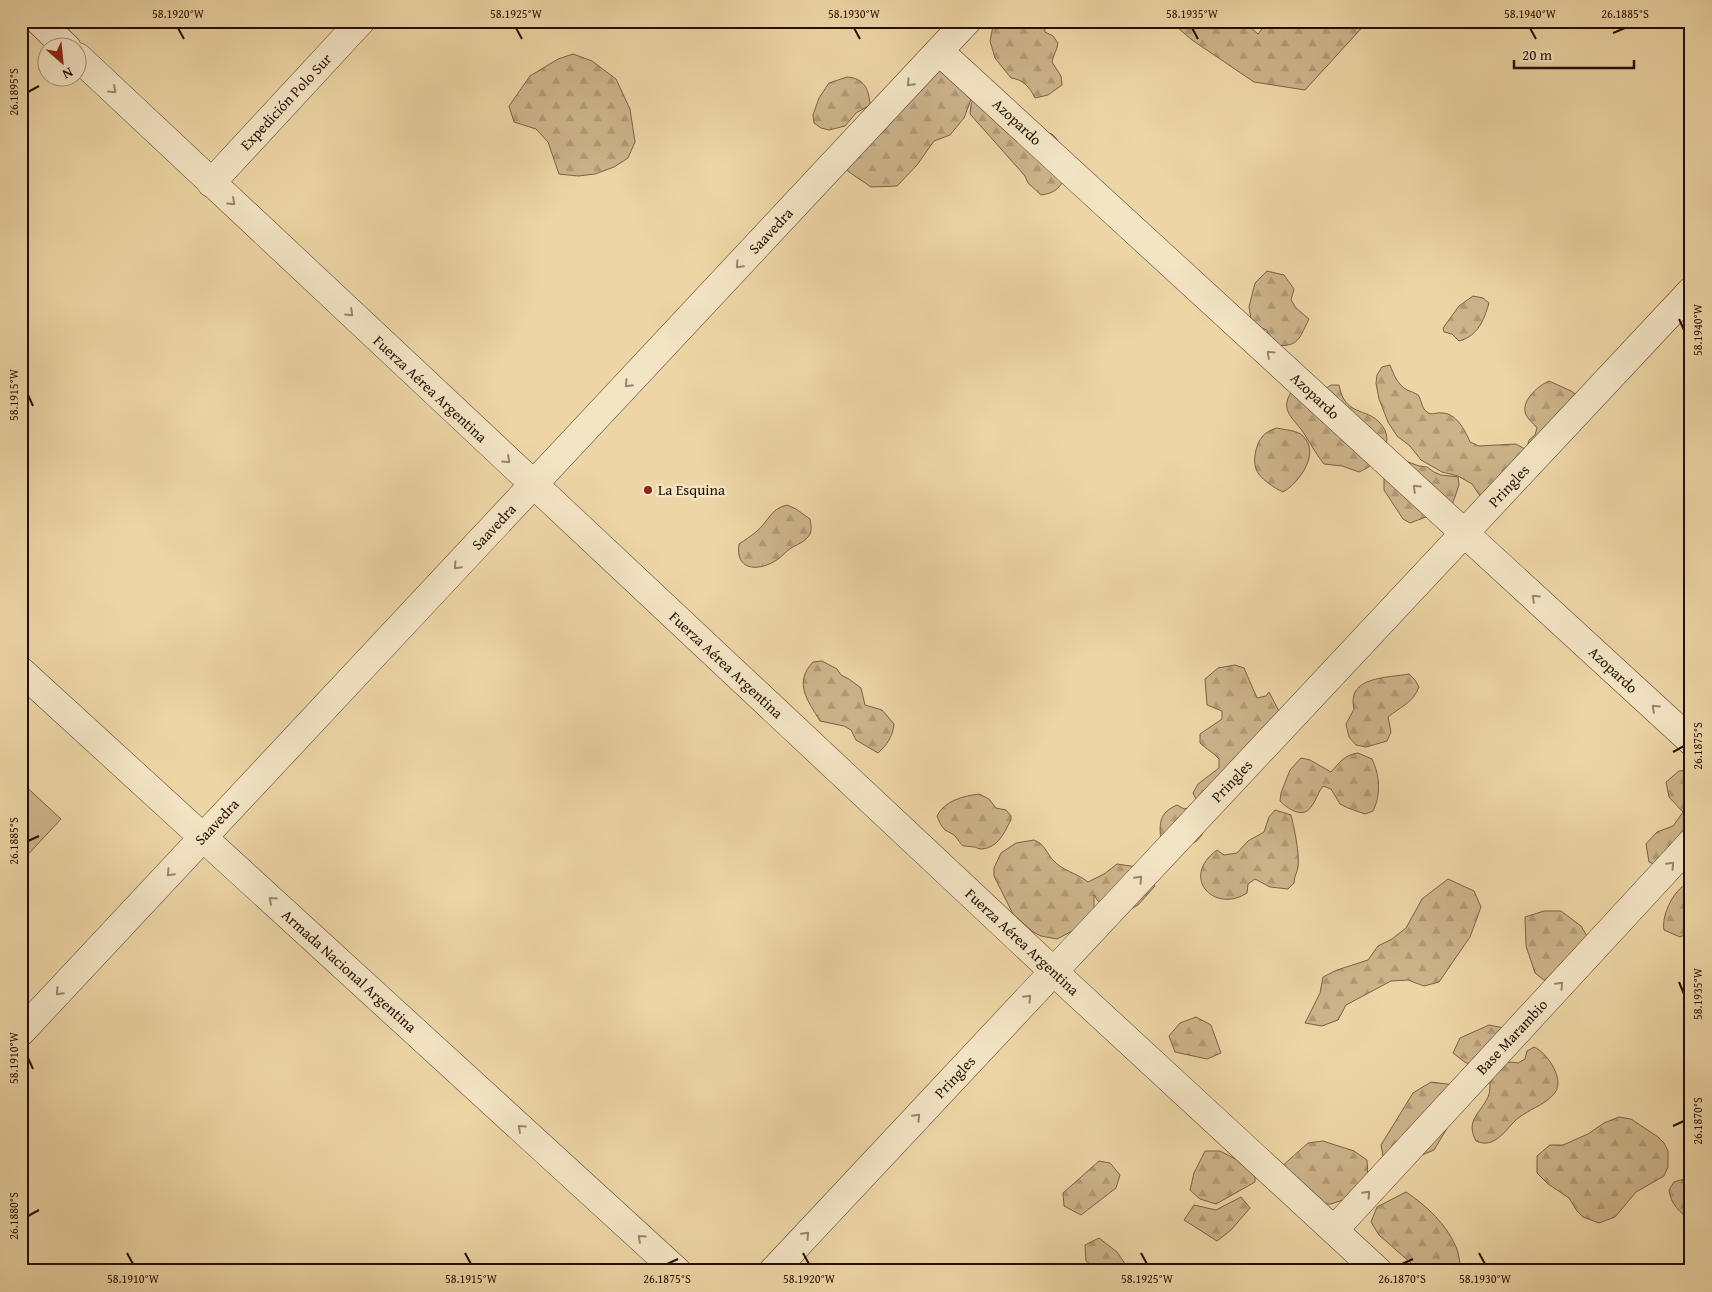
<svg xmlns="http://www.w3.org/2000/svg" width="1712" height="1292" font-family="'Gentium Book Plus',serif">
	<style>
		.forest { fill: url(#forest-firs); stroke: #7a6047 }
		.garden { fill: #ccb38a; stroke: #7a6047 }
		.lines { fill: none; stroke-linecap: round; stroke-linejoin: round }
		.minor-casing { stroke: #59402c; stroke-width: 29 }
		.minor { stroke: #f3e4c4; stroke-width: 28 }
		.oneway { stroke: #98846e }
		.ticks { fill: none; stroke: #280e04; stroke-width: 2 }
		.poi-dot { fill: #8f2418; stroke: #f3e4c4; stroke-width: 2 }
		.labels { text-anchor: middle; stroke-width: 5; stroke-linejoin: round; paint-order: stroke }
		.street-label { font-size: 15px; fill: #280e04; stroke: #f3e4c4 }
		.poi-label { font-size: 15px; fill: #280e04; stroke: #f3e4c4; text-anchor: start }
		.neatline { fill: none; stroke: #280e04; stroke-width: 2 }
		.ticks-label { font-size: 12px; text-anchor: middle; fill: #280e04 }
	</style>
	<defs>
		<pattern id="forest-firs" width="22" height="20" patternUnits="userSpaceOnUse" patternTransform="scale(1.25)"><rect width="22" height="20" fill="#ccb38a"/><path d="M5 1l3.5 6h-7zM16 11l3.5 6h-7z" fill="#af9975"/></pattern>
	</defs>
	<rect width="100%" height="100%" fill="#edd5a5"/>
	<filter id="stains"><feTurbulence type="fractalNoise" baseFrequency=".004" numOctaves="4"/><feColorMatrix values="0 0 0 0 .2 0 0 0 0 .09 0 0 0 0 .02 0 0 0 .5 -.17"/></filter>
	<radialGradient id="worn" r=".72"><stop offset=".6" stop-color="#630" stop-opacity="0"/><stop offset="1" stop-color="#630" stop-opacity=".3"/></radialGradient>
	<path class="forest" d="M994,21H1044L1045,32L1053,36L1058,43C1057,51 1053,55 1052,62L1061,76L1062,85L1048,95L1035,98C1030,87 1022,79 1011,78L995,58L990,41Z
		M1170,21H1243L1258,34L1268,21H1368L1305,90L1254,82L1192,40Z
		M573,54L592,61L616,79L630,109L635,142L628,158L614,167L595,174L578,176L559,174L548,142L536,129L514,122L509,106L530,76L558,59Z
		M940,67L972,97L964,118L950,135L934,141L917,165L897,186L871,187L849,172L832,156Z
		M847,77C864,78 869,89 870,105L856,113L845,126L829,130L821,128L814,123L813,115L819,98L829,83Z
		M975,94L1041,131L1052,134L1057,139L1056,146L1068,175C1059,187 1057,193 1041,195L1028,183L1025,176L970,114L971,105Z
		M1267,271L1284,275L1294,289L1291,300L1296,308L1309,319C1297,343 1299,346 1271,346L1267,330L1252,325L1249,307L1255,283Z
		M1473,296L1483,298L1489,303C1484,320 1478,336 1459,341L1452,334L1444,332L1443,328L1459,306Z
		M1390,365C1394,375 1397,384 1407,390C1410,391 1415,393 1418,395C1422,400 1421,408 1427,412C1432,416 1436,412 1442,413C1456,413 1465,430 1470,442L1479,446L1516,444L1539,457L1482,499L1472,484L1458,476L1442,472L1421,460L1410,446L1397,436L1388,422L1379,399L1376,383L1377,375L1382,367Z
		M1549,381L1571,391L1578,396L1527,448L1529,440L1535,435L1537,428C1534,424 1528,419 1526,415C1520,401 1538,386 1549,381Z
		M1331,385H1339C1345,417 1366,407 1380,423C1398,442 1377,465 1359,472L1342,466L1324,464C1317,455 1311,445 1305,435C1295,419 1278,411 1292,391L1324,390Z
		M1277,428C1285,430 1297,430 1303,436C1321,453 1299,483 1283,492C1274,488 1259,478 1256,469C1252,459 1257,439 1266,433C1269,431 1273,429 1277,428Z
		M1403,460L1419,466L1427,467L1434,472L1441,475L1458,477L1459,485L1450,511L1435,518L1426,517L1410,523L1403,519L1384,490V473Z
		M787,505L796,509L810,519C811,525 812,529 810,534C805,542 798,544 791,548C785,552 781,558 775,561C757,572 735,570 739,544C745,540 751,536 756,532C769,521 770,509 787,505Z
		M822,661L837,669L841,675L849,679L861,688L865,705L882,710L894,724C893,736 887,745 878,753L856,740L851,730L844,726L820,721C808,701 793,683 813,662Z
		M1235,665L1244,668L1257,698L1266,696L1269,692L1282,717L1197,801L1193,793L1198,784L1219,768V759C1213,752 1206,749 1200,743V734L1222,719V711L1207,705L1205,679L1218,668Z
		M1409,674L1415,680L1419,687C1413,703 1400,707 1388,717L1391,732L1387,741L1366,747L1356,745L1349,737L1346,724L1354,709C1346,676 1388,678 1409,674Z
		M1358,753L1372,759C1380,776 1381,795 1373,811L1365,814L1348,808L1340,804L1331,789L1323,786C1318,792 1316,801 1311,807C1303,819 1288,809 1280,801L1281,793L1290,770L1301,758L1310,760L1331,772C1340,762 1344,755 1358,753Z
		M1691,770V871C1675,875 1663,868 1649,862L1646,844L1657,832L1673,826L1683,812L1669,797L1666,782L1679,771Z
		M979,794L989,799L996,808L1006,810L1011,816V820C1004,832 999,848 981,849C979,849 975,847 974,847C958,845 965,848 955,836C952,833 948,832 945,830C941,826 939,821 937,816C944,801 963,796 979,794Z
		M1177,805L1184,809L1192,807L1206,825C1198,851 1182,846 1161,841C1159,823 1159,813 1177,805Z
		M1275,810L1291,815C1294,827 1300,855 1298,867C1297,873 1294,877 1294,883L1288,889L1270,887L1255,879L1248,884L1247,893C1215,914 1179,878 1217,850L1224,855L1237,853L1248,841L1264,832L1269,817Z
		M1034,840C1044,844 1045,850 1052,859C1062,871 1077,873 1088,882L1104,874L1117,864L1144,868L1155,886L1138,905L1116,917L1098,901L1094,895V920L1088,926L1072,931L1057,939L1041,936L1033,932L1013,914L994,876V868L1001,853L1016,843Z
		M1448,879L1474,891L1481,907L1470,937L1439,982L1424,986L1408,980L1391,981L1346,1005L1338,1020L1322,1026L1305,1023L1320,993L1323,977L1337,970L1368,960L1378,946L1392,939L1406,928L1422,899Z
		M1691,882V926L1687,934L1680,937L1664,930C1661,915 1675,886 1691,882Z
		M1544,911H1561L1581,926L1596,951L1595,968L1583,978L1549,984L1535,973L1526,946L1525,917Z
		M1196,1017L1211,1025L1221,1053L1207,1059L1175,1052L1169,1036L1180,1023Z
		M1489,1025L1504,1028L1483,1064L1466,1063L1453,1053L1460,1038Z
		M1534,1047C1548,1053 1567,1082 1553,1095C1544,1105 1528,1110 1517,1119C1509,1126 1502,1138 1491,1142C1485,1144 1481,1143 1476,1141C1465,1120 1480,1114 1488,1097C1491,1090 1490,1081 1489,1073C1499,1065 1504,1060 1518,1063L1525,1059L1527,1051Z
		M1431,1082L1462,1086L1455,1115L1434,1150L1403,1163L1384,1161L1381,1145L1413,1093Z
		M1619,1117L1631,1119L1658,1137L1664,1143L1668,1151V1167L1664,1176L1636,1192L1615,1217L1599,1223L1583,1217L1577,1211L1569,1198L1548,1184L1537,1173V1156L1550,1145H1563L1588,1134L1604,1123Z
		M1323,1141L1354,1151L1367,1160L1368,1176L1346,1199L1331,1204H1313L1271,1176L1308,1143Z
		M1205,1151H1220L1255,1169V1182L1216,1204L1200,1199L1190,1190L1194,1173Z
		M1099,1161L1110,1163L1120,1175L1116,1188L1081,1215L1064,1206L1063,1193Z
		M1691,1177V1221C1680,1212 1671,1205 1669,1190L1674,1182Z
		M1406,1192C1426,1205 1447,1225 1456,1247C1459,1253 1459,1261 1461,1267L1458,1271H1420L1379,1235L1371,1222L1377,1207Z
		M1241,1197L1250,1208L1231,1230L1217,1241L1184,1220L1194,1205L1216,1210Z
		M1099,1238L1117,1252L1130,1271H1099L1086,1261L1085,1245Z"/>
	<path class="garden" d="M21,782L61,819L21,862Z"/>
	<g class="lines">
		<g class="minor-casing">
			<path id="minor" d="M39,21L67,48
				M939,51L1691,741
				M78,57L1053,971L1378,1271
				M211,183L361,21
				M21,671L677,1271
				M21,1032L967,21
				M1334,1230L1691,843
				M773,1271L1691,291"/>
		</g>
		<use href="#minor" class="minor"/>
	</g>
	<defs><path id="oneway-chevron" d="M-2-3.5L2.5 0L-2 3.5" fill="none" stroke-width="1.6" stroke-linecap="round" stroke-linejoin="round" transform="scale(1.25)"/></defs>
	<g class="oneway">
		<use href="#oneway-chevron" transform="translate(910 83) rotate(133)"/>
		<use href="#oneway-chevron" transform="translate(113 90) rotate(43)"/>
		<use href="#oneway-chevron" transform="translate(232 202) rotate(43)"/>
		<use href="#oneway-chevron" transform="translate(739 265) rotate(133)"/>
		<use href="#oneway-chevron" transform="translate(350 313) rotate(43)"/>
		<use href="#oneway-chevron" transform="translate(1270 354) rotate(-137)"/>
		<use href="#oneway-chevron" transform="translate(628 384) rotate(133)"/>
		<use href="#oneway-chevron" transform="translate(507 460) rotate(43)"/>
		<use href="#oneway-chevron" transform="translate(1416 488) rotate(-137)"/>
		<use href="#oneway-chevron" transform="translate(457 566) rotate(133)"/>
		<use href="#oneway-chevron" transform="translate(1535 598) rotate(-137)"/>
		<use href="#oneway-chevron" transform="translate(1655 708) rotate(-137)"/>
		<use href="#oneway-chevron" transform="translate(1671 865) rotate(-47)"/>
		<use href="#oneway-chevron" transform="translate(170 873) rotate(133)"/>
		<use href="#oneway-chevron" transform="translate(1139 879) rotate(-47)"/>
		<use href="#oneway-chevron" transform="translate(272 900) rotate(-138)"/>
		<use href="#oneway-chevron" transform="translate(1560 985) rotate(-47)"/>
		<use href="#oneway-chevron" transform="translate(59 992) rotate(133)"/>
		<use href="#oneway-chevron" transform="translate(1028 998) rotate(-47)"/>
		<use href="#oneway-chevron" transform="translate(917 1117) rotate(-47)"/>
		<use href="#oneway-chevron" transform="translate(521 1128) rotate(-138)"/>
		<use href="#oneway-chevron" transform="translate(1367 1194) rotate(-47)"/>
		<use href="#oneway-chevron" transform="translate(806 1235) rotate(-47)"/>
		<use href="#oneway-chevron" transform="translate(641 1238) rotate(-138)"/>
	</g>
	<path class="ticks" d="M178,28L184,39M516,28L522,39M854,28L860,39M1192,28L1198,39M1530,28L1536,39M1613,33L1625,28M28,92L39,86M1679,319L1684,330M28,395L33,406M1673,752L1684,746M28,841L39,836M1679,982L1684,994M28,1058L33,1069M1673,1126L1684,1121M28,1216L39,1210M127,1253L133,1264M465,1253L471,1264M803,1253L809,1264M1141,1253L1147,1264M1479,1253L1485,1264M667,1264L678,1259M1402,1264L1413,1259"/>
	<circle class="poi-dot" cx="648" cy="490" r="5"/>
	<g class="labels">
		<g class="street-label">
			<text transform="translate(286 102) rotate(-47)" y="5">Expedición Polo Sur</text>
			<text transform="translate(1017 122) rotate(43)" y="5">Azopardo</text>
			<text transform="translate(771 231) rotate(-47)" y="5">Saavedra</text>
			<text transform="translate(430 389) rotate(43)" y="5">Fuerza Aérea Argentina</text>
			<text transform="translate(1315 396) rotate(43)" y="5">Azopardo</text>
			<text transform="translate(1509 486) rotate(-47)" y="5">Pringles</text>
			<text transform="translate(494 527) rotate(-47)" y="5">Saavedra</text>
			<text transform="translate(726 665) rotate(43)" y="5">Fuerza Aérea Argentina</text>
			<text transform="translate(1613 670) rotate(43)" y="5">Azopardo</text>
			<text transform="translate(1232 781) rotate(-47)" y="5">Pringles</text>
			<text transform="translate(217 822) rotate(-47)" y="5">Saavedra</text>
			<text transform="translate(1022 942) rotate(43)" y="5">Fuerza Aérea Argentina</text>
			<text transform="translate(349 971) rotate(42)" y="5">Armada Nacional Argentina</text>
			<text transform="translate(1512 1037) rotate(-47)" y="5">Base Marambio</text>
			<text transform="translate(955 1077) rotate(-47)" y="5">Pringles</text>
		</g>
		<g class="poi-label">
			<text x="658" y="495">La Esquina</text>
		</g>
	</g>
	<rect width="1712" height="1292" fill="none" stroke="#edd5a5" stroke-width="55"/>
	<g transform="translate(62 62) rotate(153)"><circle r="24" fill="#f3e4c4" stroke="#a28e77"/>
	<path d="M0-4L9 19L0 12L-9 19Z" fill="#8f2418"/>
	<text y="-8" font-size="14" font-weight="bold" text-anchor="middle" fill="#280e04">N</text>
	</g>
	<path d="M1514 60v8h120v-8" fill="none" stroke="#280e04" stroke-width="2.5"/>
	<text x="1522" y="60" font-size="15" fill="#280e04" stroke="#f3e4c4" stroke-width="4" paint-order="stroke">20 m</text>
	<rect x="28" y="28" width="1656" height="1236" class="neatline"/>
	<g class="ticks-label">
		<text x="178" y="18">58.1920°W</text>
		<text x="516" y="18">58.1925°W</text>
		<text x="854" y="18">58.1930°W</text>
		<text x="1192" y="18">58.1935°W</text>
		<text x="1530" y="18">58.1940°W</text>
		<text x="1625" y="18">26.1885°S</text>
		<text transform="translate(14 92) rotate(-90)" y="4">26.1895°S</text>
		<text transform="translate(1698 330) rotate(-90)" y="4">58.1940°W</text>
		<text transform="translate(14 395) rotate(-90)" y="4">58.1915°W</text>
		<text transform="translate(1698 746) rotate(-90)" y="4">26.1875°S</text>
		<text transform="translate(14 841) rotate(-90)" y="4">26.1885°S</text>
		<text transform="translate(1698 994) rotate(-90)" y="4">58.1935°W</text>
		<text transform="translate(14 1058) rotate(-90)" y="4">58.1910°W</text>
		<text transform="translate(1698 1121) rotate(-90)" y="4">26.1870°S</text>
		<text transform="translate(14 1216) rotate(-90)" y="4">26.1880°S</text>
		<text x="133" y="1283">58.1910°W</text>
		<text x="471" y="1283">58.1915°W</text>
		<text x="667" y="1283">26.1875°S</text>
		<text x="809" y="1283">58.1920°W</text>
		<text x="1147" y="1283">58.1925°W</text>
		<text x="1402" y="1283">26.1870°S</text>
		<text x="1485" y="1283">58.1930°W</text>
	</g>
	<rect width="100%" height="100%" filter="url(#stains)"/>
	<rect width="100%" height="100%" fill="url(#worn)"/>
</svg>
